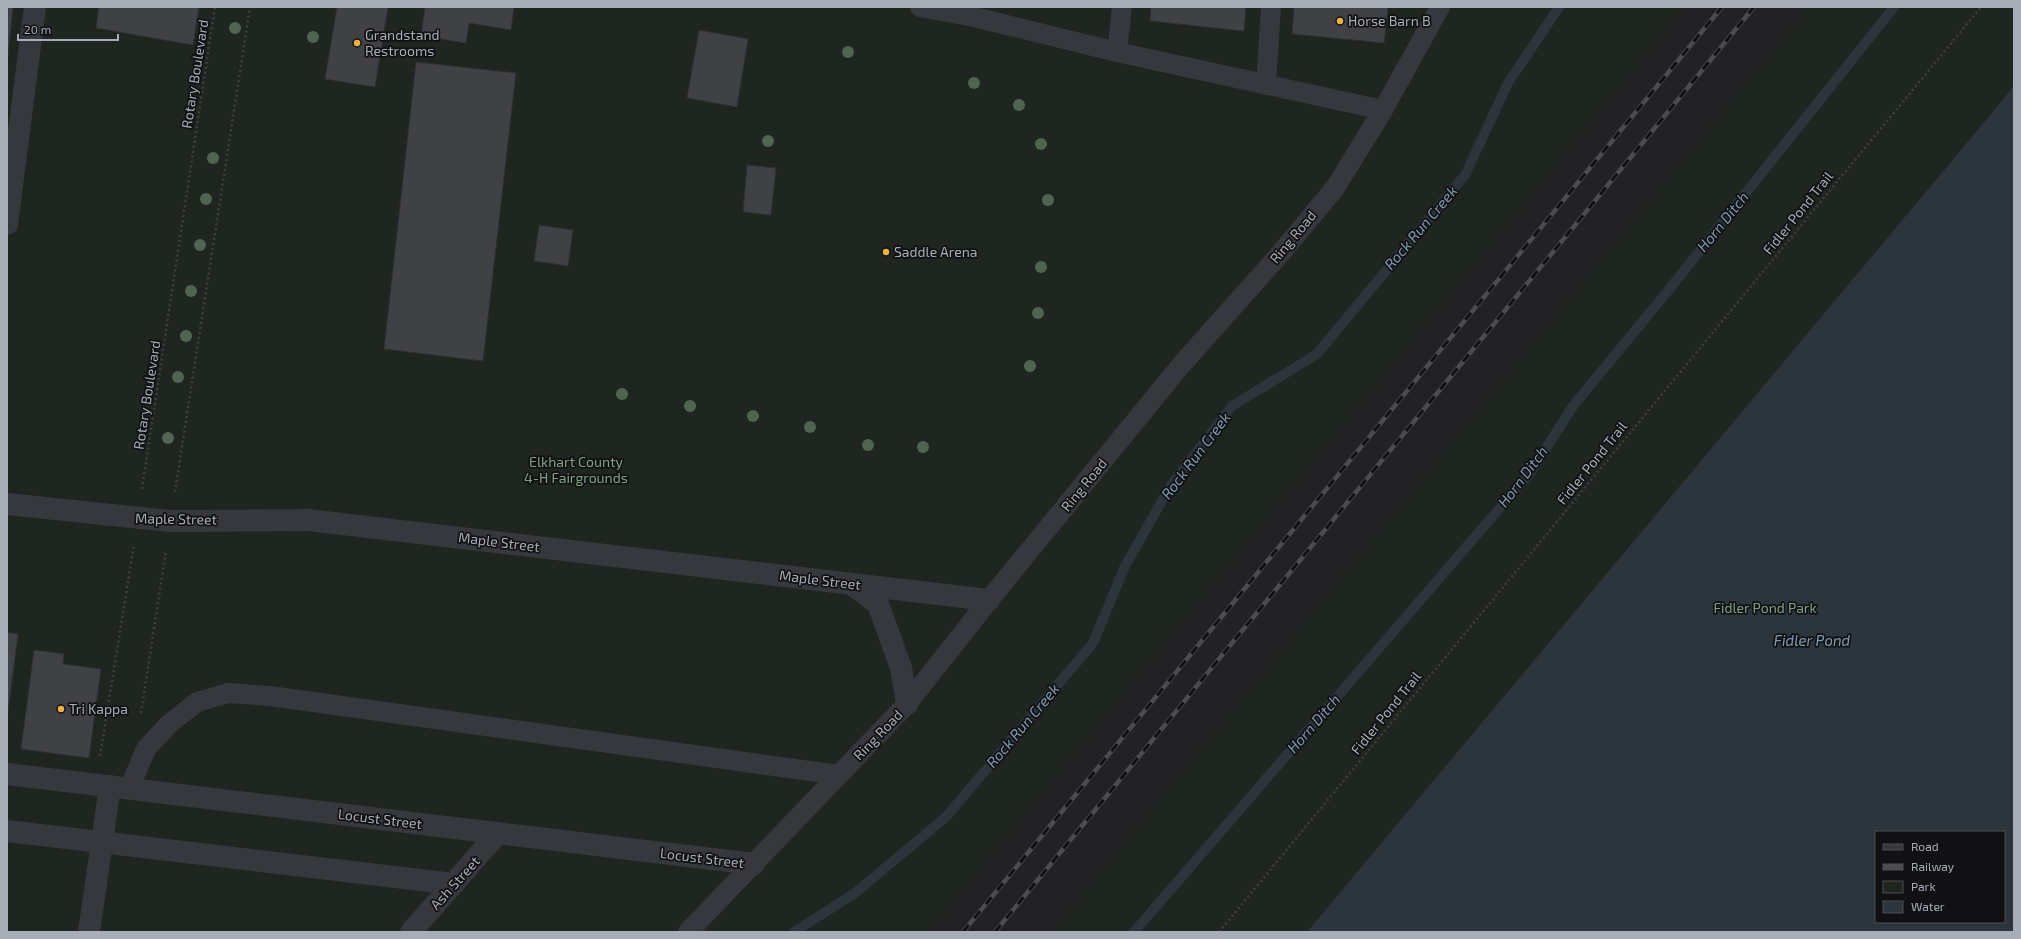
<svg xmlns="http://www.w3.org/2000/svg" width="2021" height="939" font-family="'Exo 2',sans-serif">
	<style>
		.built { fill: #222225 }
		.green { fill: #1e261f; fill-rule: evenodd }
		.water { fill: #2c353c; fill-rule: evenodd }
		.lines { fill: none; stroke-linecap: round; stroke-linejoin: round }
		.stream { stroke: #2c353c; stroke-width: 10 }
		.building { fill: #404145; stroke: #303034 }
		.path { stroke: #3d3f44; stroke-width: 2.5; stroke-dasharray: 2 3; stroke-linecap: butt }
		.lane { stroke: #37383d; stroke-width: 20 }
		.street { stroke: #37383d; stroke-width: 22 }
		.rail-casing { stroke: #4a4c52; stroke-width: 4.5 }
		.rail { stroke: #111113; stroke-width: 3; stroke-dasharray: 9; stroke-linecap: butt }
		.tree { fill: #506452 }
		.poi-dot { fill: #f2b134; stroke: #111113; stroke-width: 1.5 }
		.labels { text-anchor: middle; stroke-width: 3.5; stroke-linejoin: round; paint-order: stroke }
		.poi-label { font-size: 14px; fill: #a8adb8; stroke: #111113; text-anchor: start }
		.street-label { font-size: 14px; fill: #a8adb8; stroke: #111113 }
		.park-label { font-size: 14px; fill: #7fa381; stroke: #111113 }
		.water-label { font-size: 15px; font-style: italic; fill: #7f9bb3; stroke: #111113 }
	</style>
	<rect width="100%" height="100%" fill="#161618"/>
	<path class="built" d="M1685,7H1809L1052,932H929Z"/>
	<path class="green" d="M7,7H1685L929,932H7Z
		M1809,7H2014V932H1052ZM1876,832H2004V922H1876Z"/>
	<path class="water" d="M2014,85V932H1307L1996,108ZM1876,832H2004V922H1876Z"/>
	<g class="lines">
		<path class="stream" d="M794,932L855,893L946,817L1093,643L1125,566L1171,485L1232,406L1317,354L1465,175L1508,83L1559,7
			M1134,932L1531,472L1573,406L1667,292L1894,7"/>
	</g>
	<path class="building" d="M7,7H13L7,65Z
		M99,7H199L193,45L96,28Z
		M337,7H388L375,87L325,79Z
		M425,7H514L511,30L469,23L466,43L421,36Z
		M1151,7H1246L1244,31L1150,21Z
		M1294,7H1388L1384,43L1292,34Z
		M699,30L748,39L737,107L687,98Z
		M416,62L516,73L483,361L384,349Z
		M747,165L776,168L771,215L743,212Z
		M539,225L573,230L568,266L534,261Z
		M7,632L18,634L7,720Z
		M34,650L64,654L63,664L101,669L89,758L21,749Z"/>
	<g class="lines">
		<path class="path" d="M142,489L215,7
			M175,492L250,7
			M141,713L166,550
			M100,756L134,545
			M1219,932L1981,7"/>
		<path class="lane" d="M920,7L974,17L1117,52L1383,110
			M1117,52L1122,7
			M1266,85L1271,7
			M129,789L146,749L169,724L197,702L228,693L270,696L839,775
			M688,932L907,704L989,600L1182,364L1280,254L1335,188L1383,110L1440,7"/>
		<path class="street" d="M7,224L35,7
			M7,504L170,521L308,520L989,600
			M851,584L878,604L901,668L907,704
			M7,774L754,864
			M7,831L454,884
			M89,932L110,786
			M411,932L498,833"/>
		<g class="rail-casing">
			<path id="rail" d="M963,932L1722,7
				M995,932L1754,7"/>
		</g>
		<use href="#rail" class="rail"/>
	</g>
	<g class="tree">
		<circle cx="235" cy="28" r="6"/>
		<circle cx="313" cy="37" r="6"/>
		<circle cx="848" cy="52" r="6"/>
		<circle cx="974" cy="83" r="6"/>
		<circle cx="1019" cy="105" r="6"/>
		<circle cx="768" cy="141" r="6"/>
		<circle cx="1041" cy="144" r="6"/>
		<circle cx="213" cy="158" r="6"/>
		<circle cx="206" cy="199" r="6"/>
		<circle cx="1048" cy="200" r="6"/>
		<circle cx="200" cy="245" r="6"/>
		<circle cx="1041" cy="267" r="6"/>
		<circle cx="191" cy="291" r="6"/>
		<circle cx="1038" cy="313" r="6"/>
		<circle cx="186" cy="336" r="6"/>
		<circle cx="1030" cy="366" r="6"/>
		<circle cx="178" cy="377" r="6"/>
		<circle cx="622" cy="394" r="6"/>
		<circle cx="690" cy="406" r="6"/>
		<circle cx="753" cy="416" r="6"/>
		<circle cx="810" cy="427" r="6"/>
		<circle cx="168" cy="438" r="6"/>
		<circle cx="868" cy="445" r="6"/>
		<circle cx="923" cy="447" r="6"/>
	</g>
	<g class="poi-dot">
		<circle cx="1340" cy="21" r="4"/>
		<circle cx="357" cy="43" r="4"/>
		<circle cx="886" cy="252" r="4"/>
		<circle cx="61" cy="709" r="4"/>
	</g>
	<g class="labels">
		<g class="poi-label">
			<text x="1348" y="26">Horse Barn B</text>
			<text x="365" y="40">Grandstand<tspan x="365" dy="16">Restrooms</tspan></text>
			<text x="894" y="257">Saddle Arena</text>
			<text x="69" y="714">Tri Kappa</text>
		</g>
		<g class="street-label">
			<text transform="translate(195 74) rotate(-81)" y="5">Rotary Boulevard</text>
			<text transform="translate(1798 213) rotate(-51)" y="5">Fidler Pond Trail</text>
			<text transform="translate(1293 237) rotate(-50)" y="5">Ring Road</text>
			<text transform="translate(147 395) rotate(-81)" y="5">Rotary Boulevard</text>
			<text transform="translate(1592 463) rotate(-51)" y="5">Fidler Pond Trail</text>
			<text transform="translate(1084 485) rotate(-51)" y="5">Ring Road</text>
			<text transform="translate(176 519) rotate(1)" y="5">Maple Street</text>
			<text transform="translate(499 542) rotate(7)" y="5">Maple Street</text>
			<text transform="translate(820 580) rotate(7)" y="5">Maple Street</text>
			<text transform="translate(1386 713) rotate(-51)" y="5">Fidler Pond Trail</text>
			<text transform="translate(878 735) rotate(-46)" y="5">Ring Road</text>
			<text transform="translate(380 819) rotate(7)" y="5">Locust Street</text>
			<text transform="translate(702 858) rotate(7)" y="5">Locust Street</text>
			<text transform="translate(455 883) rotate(-48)" y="5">Ash Street</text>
		</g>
		<g class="park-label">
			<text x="576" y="467">Elkhart County<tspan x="576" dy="16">4-H Fairgrounds</tspan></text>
			<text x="1765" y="613">Fidler Pond Park</text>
		</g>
		<g class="water-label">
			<text transform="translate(1723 222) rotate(-51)" y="5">Horn Ditch</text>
			<text transform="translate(1421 228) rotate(-50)" y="5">Rock Run Creek</text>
			<text transform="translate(1196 456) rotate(-53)" y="5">Rock Run Creek</text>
			<text transform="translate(1523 477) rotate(-53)" y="5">Horn Ditch</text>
			<text x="1812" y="646">Fidler Pond</text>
			<text transform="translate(1314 724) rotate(-49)" y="5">Horn Ditch</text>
			<text transform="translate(1023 726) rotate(-50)" y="5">Rock Run Creek</text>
		</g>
	</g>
	<rect width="2021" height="939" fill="none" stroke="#a8adb8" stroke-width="16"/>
	<rect x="1875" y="831" width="130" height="92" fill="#111113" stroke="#4d4f55"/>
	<rect x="1883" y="844" width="20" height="6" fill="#37383d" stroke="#4d4f55"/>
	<text x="1911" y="851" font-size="12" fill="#a8adb8">Road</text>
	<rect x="1883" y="864" width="20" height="6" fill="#4a4c52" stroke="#4d4f55"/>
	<text x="1911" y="871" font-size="12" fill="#a8adb8">Railway</text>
	<rect x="1883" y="881" width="20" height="12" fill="#1e261f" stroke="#4d4f55"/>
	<text x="1911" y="891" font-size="12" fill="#a8adb8">Park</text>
	<rect x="1883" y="901" width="20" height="12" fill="#2c353c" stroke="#4d4f55"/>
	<text x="1911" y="911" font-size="12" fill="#a8adb8">Water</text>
	<path d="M18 34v6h100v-6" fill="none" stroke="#a8adb8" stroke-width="2"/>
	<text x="24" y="34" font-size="12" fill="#a8adb8" stroke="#111113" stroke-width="3" paint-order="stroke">20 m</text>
</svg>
